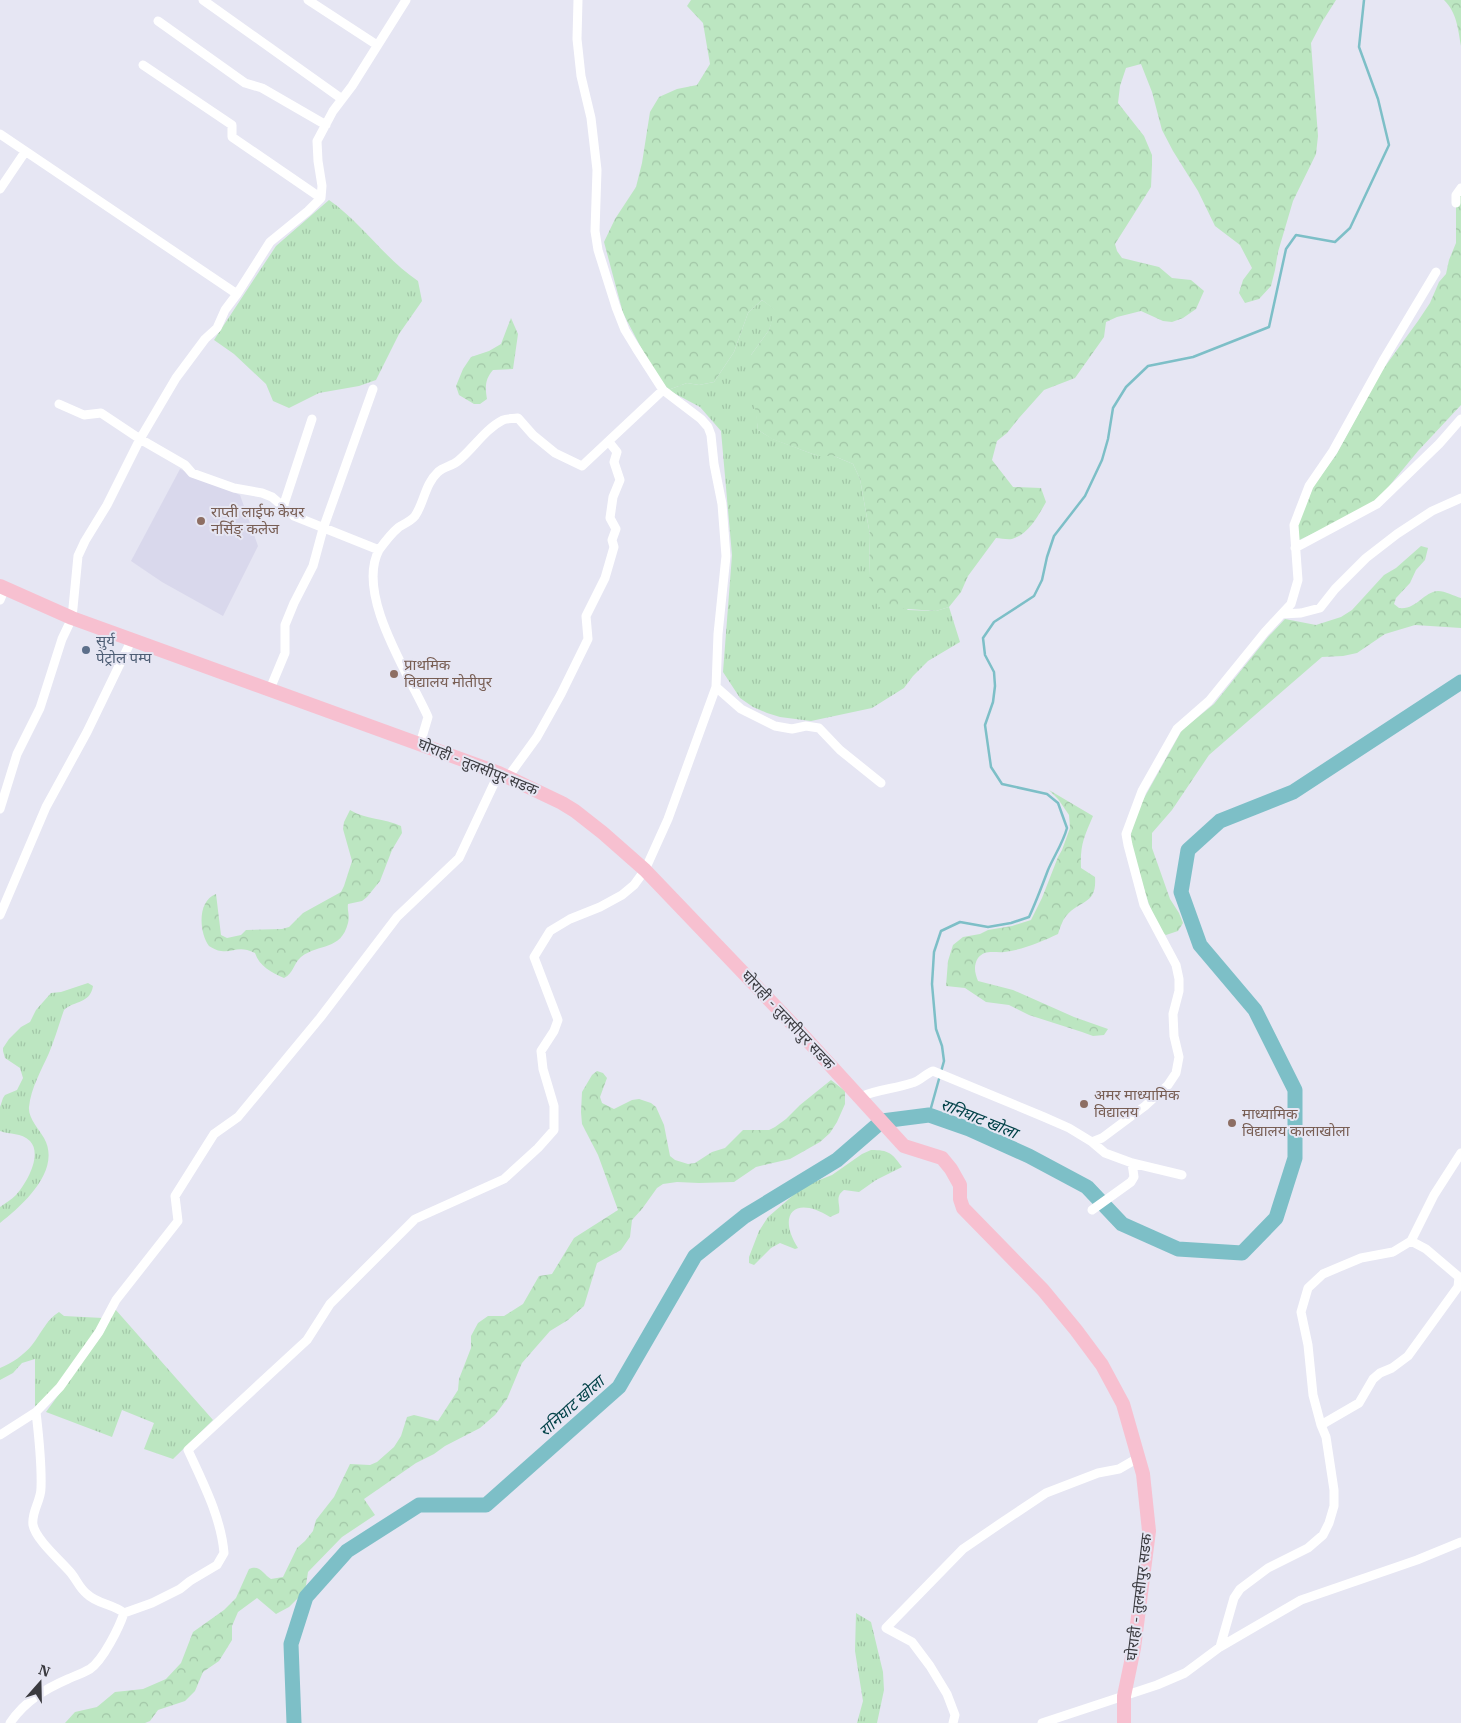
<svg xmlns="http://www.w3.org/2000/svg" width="1461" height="1723" font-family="'IBM Plex Serif','Noto Sans Devanagari',serif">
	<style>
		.built { fill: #d9d8ec }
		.grass { fill: url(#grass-tufts) }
		.forest { fill: url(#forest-crowns) }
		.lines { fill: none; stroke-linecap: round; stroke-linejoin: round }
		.stream { stroke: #7dbfc7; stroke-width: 2.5 }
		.river { stroke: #7dbfc7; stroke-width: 15 }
		.street { stroke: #fff; stroke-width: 9 }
		.primary { stroke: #f7c0d0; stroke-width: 14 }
		.education-dot { fill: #8d6e63; stroke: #e6e6f3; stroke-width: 2 }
		.service-dot { fill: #5c6f8a; stroke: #e6e6f3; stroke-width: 2 }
		.labels { text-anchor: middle; stroke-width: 4; stroke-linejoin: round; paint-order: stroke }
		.education-label { font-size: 15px; fill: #785e54; stroke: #e6e6f3; text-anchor: start }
		.service-label { font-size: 15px; fill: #4e5e75; stroke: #e6e6f3; text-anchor: start }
		.street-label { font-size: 15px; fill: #3a3a3f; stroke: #e6e6f3 }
		.water-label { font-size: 16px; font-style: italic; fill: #004147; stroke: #e6e6f3 }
	</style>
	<defs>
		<pattern id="grass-tufts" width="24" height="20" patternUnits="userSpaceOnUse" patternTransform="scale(1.25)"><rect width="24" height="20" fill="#bce6c1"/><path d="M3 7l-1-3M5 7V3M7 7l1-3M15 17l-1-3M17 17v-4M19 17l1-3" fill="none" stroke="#a2c6a7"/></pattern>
		<pattern id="forest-crowns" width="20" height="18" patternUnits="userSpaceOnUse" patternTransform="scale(1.25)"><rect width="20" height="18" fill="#bce6c1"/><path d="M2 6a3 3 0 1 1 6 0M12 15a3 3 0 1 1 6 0" fill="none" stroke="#a2c6a7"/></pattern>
	</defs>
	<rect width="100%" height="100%" fill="#e6e6f3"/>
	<path class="built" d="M180,469L240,495L258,546L223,616L162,582L131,561Z"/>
	<path class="grass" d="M329,200C362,223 384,258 418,281L422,301L399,334L376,380L359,386L319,393L289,408L273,401L266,384L234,354L214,340L276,246Z
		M762,300L776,310L769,330L751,355L758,430L773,439L818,456H834L853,464L860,479L870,535L869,576L908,610L936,611L949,607L960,642L928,661L913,676L904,688L872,708L811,721L780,717L767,713L753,707L740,698L723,672L732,555L721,431L700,407L668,390L687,383L699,385L714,382L734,352L748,313Z
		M88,983L93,986C90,1004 75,1000 64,1010C59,1024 55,1039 49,1053C41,1071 31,1088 29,1107C28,1118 39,1129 44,1138C62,1170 23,1205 0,1223V1207C5,1203 11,1200 16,1195C26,1184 43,1155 30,1141C21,1132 10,1135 0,1131V1107L3,1098L5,1095L17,1090L23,1078L20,1068L5,1058L3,1051V1048L9,1039L21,1027L30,1022L36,1010L51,993L61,992Z
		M871,1150C889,1150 892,1153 902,1167L876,1180L859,1192L844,1190C834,1197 841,1205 839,1213L830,1217C796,1195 776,1213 798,1248L795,1249L780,1243L771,1248L754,1265L749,1263V1257L759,1231L768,1217L804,1186L832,1175L862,1154Z
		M115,1309L213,1420L173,1459L144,1449L154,1423L122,1410L112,1437L46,1412L102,1335Z
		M59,1312L64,1316L103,1318L59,1387L35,1407V1359L22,1363L13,1373L0,1380V1368C12,1363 24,1355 32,1345C41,1334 46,1320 59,1312Z
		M856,1613L871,1622L883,1672L884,1690L877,1723H857L863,1701L855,1651Z"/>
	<path class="forest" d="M691,0H1336L1322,22L1311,43L1318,136L1316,154L1293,201L1278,252L1275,270L1271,286L1259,299L1245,303L1239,293L1243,280L1252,268L1240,245L1215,226L1198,191L1173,151L1162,130L1152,92L1141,64L1126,68L1120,86L1118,103L1144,136L1152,155V165L1151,187L1115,244L1117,251L1122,258L1159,267L1172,278L1191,280L1204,291L1196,309L1183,318L1172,322L1163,321L1141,311L1117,317L1106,322L1104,337L1075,378L1044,390L1019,418L1007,433L997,441L992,460L1013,487L1041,488L1046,502C1038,516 1029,534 1012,539C1007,540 1001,538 996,538L968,576L961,592L949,607L936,611L878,607L869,576L870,535L860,479L853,464L834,456H818L772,439L758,430L751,378V355L769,330L775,310L762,300L748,313L734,352L714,382L699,385L687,383L668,390L649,363L623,313L604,242L615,219L636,187L642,163L650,112L659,97L677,89L697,85L710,64L703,23L687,6Z
		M1444,0H1461V46C1458,29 1457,13 1444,0Z
		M1461,188V405L1418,451L1376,502L1340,521L1297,541V525L1314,485L1336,455L1381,372L1418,321L1430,303L1439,282L1446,274L1449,260L1456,243V195Z
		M511,318L518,334L513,369L493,370C485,379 485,387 487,399L480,404H474L459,395L456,386L463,369L471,357L489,351L501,344Z
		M1421,546L1428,548L1425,560L1416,570L1410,583L1396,598L1394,604L1399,608C1417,610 1423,592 1438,591C1445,591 1454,596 1461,598V628L1415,625L1385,634L1357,653L1343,656L1322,657L1209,755L1172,810L1152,833V848L1170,899L1179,913L1183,923L1178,931L1166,935C1152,927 1137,862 1131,844V833L1138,809L1182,730L1214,704L1268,637L1285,619L1316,625L1341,617L1352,610L1384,575L1396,568Z
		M1049,790L1093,816C1084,837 1080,845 1081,868L1095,877C1097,905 1081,899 1066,916C1062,921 1060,928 1058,934C1041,942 1022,950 1004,952C995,953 985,949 978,958C973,966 975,973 978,981L1013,990L1074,1017L1108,1029L1104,1035L1093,1036L1082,1032L1029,1015L1009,1005L986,1002L965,988L946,986L948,961L953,945L963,937L980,934L988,930L1012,926L1031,920L1042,898L1058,857L1062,850L1070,828L1069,815L1058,799Z
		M350,810C366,820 384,818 401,826L402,833L392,850L380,881L367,897L362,901L348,904C347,910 350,916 348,923C341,951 319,943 301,957C293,964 294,973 284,978C272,973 259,966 255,953C238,945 234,953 221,951C217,951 213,948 209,946C199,932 197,901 216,894L221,935L227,938L241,935L246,930L282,929L289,927L303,913L341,892L344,886L352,861L343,829L344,822Z
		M597,1071L603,1073L607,1078L600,1097L602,1103L614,1109L632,1100L639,1099L651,1103L656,1107L664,1125L670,1156L675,1160L688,1164L695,1163L712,1152L725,1148L743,1130H769L775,1127L786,1119L800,1105L831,1080L845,1091V1104L837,1122L830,1133L820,1142L790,1159L756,1167L734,1182L699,1183L677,1182L663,1184L657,1188L642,1209L632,1220L630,1237L621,1250L597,1263L584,1306L568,1320L550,1331L522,1363L507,1399L495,1415L480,1428L445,1446L434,1454L416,1463L364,1499L375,1515L342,1537L308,1572L306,1585L304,1592L289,1607L276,1614L257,1598L238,1612L232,1626V1640L219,1661L203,1672L195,1691L185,1701L158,1710L150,1721L145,1723H65L75,1712L97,1707L115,1692L143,1689L166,1679L181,1663L193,1632L224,1610L236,1598L249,1569C260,1564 264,1575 271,1579L283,1577L297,1548L305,1541L313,1531L316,1520L334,1497L350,1464L370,1465L377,1462L394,1447L401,1436L407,1417L414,1415L438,1421L458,1390L459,1379L471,1348V1336L478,1323L488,1316H504L523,1304L539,1276L552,1274L574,1238L618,1210L598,1155L582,1124L581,1112L582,1092L592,1075Z"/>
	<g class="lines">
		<path class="stream" d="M929,1115L944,1061L942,1046L936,1029L932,984L934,952L941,931L960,922L988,927L1011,923L1029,917C1036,902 1042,886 1048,870C1054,856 1063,843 1067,828L1058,803L1047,794L1002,784L991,767L985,725L993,702L995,686L994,672L985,655L983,638L994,622L1034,596L1042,580L1047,557L1054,536L1085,496L1102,460L1108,439L1113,408L1126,387L1148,366L1193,357L1269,327L1286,249L1296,235L1335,242L1350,228L1389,145L1378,99L1359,47L1364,0"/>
		<path class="river" d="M294,1723L291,1644L306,1597L347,1551L419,1505H486L619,1387L695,1256L745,1216L837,1160L882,1121L929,1115L969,1129L1029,1156L1087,1187L1122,1224L1178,1249L1242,1253L1276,1218L1295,1158V1090L1255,1010L1200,945L1181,892L1188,850L1220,821L1293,792L1461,682"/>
		<path class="street" d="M203,0L342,99
			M308,0L377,45
			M158,21L245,83L262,88L326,125
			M143,65L232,125V137L321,198
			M0,134L237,294
			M0,189L25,152
			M1456,203V195L1461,188
			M59,404L84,415L101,413L140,439L185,465L192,473L234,488L262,493L272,497L294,516L379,550
			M283,507L312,419
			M1295,548L1377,504L1439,444L1461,419
			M0,600L5,588
			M1282,614L1301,613L1320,608L1335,589L1366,558L1397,534L1432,511L1461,498
			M716,687L741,709L775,726L792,729L806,726L819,728L840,750L881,783
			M270,689L285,653V625L294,603L313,566L323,529L373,389
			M420,744L428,717C410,676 355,595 379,550C384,543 393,532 399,527C404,524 411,521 415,516C424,503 425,484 438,472C443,467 452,466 458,461C473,449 485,429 503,420C507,418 513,419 518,418L533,435L555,453L582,466L663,390
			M508,777L537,737L561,694L588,639L586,616L605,578L614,547L612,540L616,529L610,518L613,497L620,480L614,462L617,452L609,442
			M0,809L17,754L40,708L62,639L72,618L78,556L85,541L107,505L140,439L176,378L205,339L217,328L225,310L237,294L270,242L308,211L321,198L322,186L318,161L317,141L333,111L352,86L406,0
			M0,915L46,807L87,732L132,639
			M860,1097C878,1089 894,1089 912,1083C920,1081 925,1074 933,1071L1044,1117L1069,1128L1092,1142L1102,1138L1145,1106L1168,1085L1176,1073L1179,1057L1174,1036L1173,1014L1179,991V979L1176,965L1144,905L1128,845L1126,834L1142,791L1177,729L1209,701L1265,632L1291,604L1298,580L1294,525L1309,486L1333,451L1384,359L1436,272
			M1092,1142L1105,1153L1132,1163L1182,1175
			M1092,1210L1131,1182L1134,1177L1132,1163
			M1321,1425L1359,1403L1373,1379L1380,1373L1392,1368L1408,1356L1458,1287L1459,1277L1426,1249L1411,1241
			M0,1435L36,1412L60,1387L99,1332L116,1300L178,1221L175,1196L214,1134L238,1117L320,1018L397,917L459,858L499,773
			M124,1613L152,1603L180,1589L190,1581L217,1565L224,1553C221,1517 203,1483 188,1450L307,1340L330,1304L415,1219L504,1179L538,1148L554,1130V1106L543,1069L541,1051L554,1031L558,1020L534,957L550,931L570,919L600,907L622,895L634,885L645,870L668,819L716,687L718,634L726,556L722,504L714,464L711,435L708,427L701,419L663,390L636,348L625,330L616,307L598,250L595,231L597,170L591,118L581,76L577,39L578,0
			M1220,1647L1234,1598L1240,1589L1268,1568L1308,1548L1323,1535L1329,1523L1334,1506V1490L1326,1437L1321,1425L1313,1395L1308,1345L1301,1312L1308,1288L1323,1274L1361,1258L1393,1252L1411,1241L1434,1195L1461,1153
			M10,1723C25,1701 45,1689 68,1679C75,1676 83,1673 90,1669C103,1660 119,1628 124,1613C113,1604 97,1604 87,1594C80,1589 76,1579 71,1573C61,1561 36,1540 33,1525C31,1512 41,1501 41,1488C42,1463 39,1438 36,1412
			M953,1723L955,1715L947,1694L930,1666L912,1642L886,1628L963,1549L1001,1523L1046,1493L1098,1473L1119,1469L1138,1458
			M1042,1723L1157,1685L1185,1673L1220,1647L1301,1600L1417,1560L1461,1542"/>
		<path class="primary" d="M0,586L72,618L499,773L562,803L575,811L603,833L645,870L799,1031L904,1146L942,1158L951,1169L960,1185V1199L963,1208L1043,1290L1076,1330L1102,1365L1123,1404L1143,1474L1149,1531L1134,1648L1124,1696V1723"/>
	</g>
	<g class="education-dot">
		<circle cx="201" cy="521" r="5"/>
		<circle cx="394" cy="674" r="5"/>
		<circle cx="1084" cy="1104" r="5"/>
		<circle cx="1232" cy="1123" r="5"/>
	</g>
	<circle class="service-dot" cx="86" cy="650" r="5"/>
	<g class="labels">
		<g class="education-label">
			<text x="211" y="517">राप्ती लाईफ केयर<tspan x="211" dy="17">नर्सिङ् कलेज</tspan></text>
			<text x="404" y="670">प्राथमिक<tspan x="404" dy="17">विद्यालय मोतीपुर</tspan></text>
			<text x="1094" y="1100">अमर माध्यामिक<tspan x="1094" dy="17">विद्यालय</tspan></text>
			<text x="1242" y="1119">माध्यामिक<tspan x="1242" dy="17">विद्यालय कालाखोला</tspan></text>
		</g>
		<g class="service-label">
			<text x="96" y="646">सुर्य<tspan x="96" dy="17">पेट्रोल पम्प</tspan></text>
		</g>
		<g class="street-label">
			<text transform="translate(478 767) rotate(22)" y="5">घोराही - तुलसीपुर सडक</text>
			<text transform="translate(788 1020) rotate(47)" y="5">घोराही - तुलसीपुर सडक</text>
			<text transform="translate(1139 1597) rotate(-83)" y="5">घोराही - तुलसीपुर सडक</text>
		</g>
		<g class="water-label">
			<text transform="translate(979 1118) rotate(22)" y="6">रानिघाट खोला</text>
			<text transform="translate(571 1406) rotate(-42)" y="6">रानिघाट खोला</text>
		</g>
	</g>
	<g transform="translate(40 1683) rotate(20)" stroke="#e6e6f3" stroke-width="4" paint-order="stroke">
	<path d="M0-4L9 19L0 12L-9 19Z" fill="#3a3a3f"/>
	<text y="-8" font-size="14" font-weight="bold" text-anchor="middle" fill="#3a3a3f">N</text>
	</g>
</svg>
